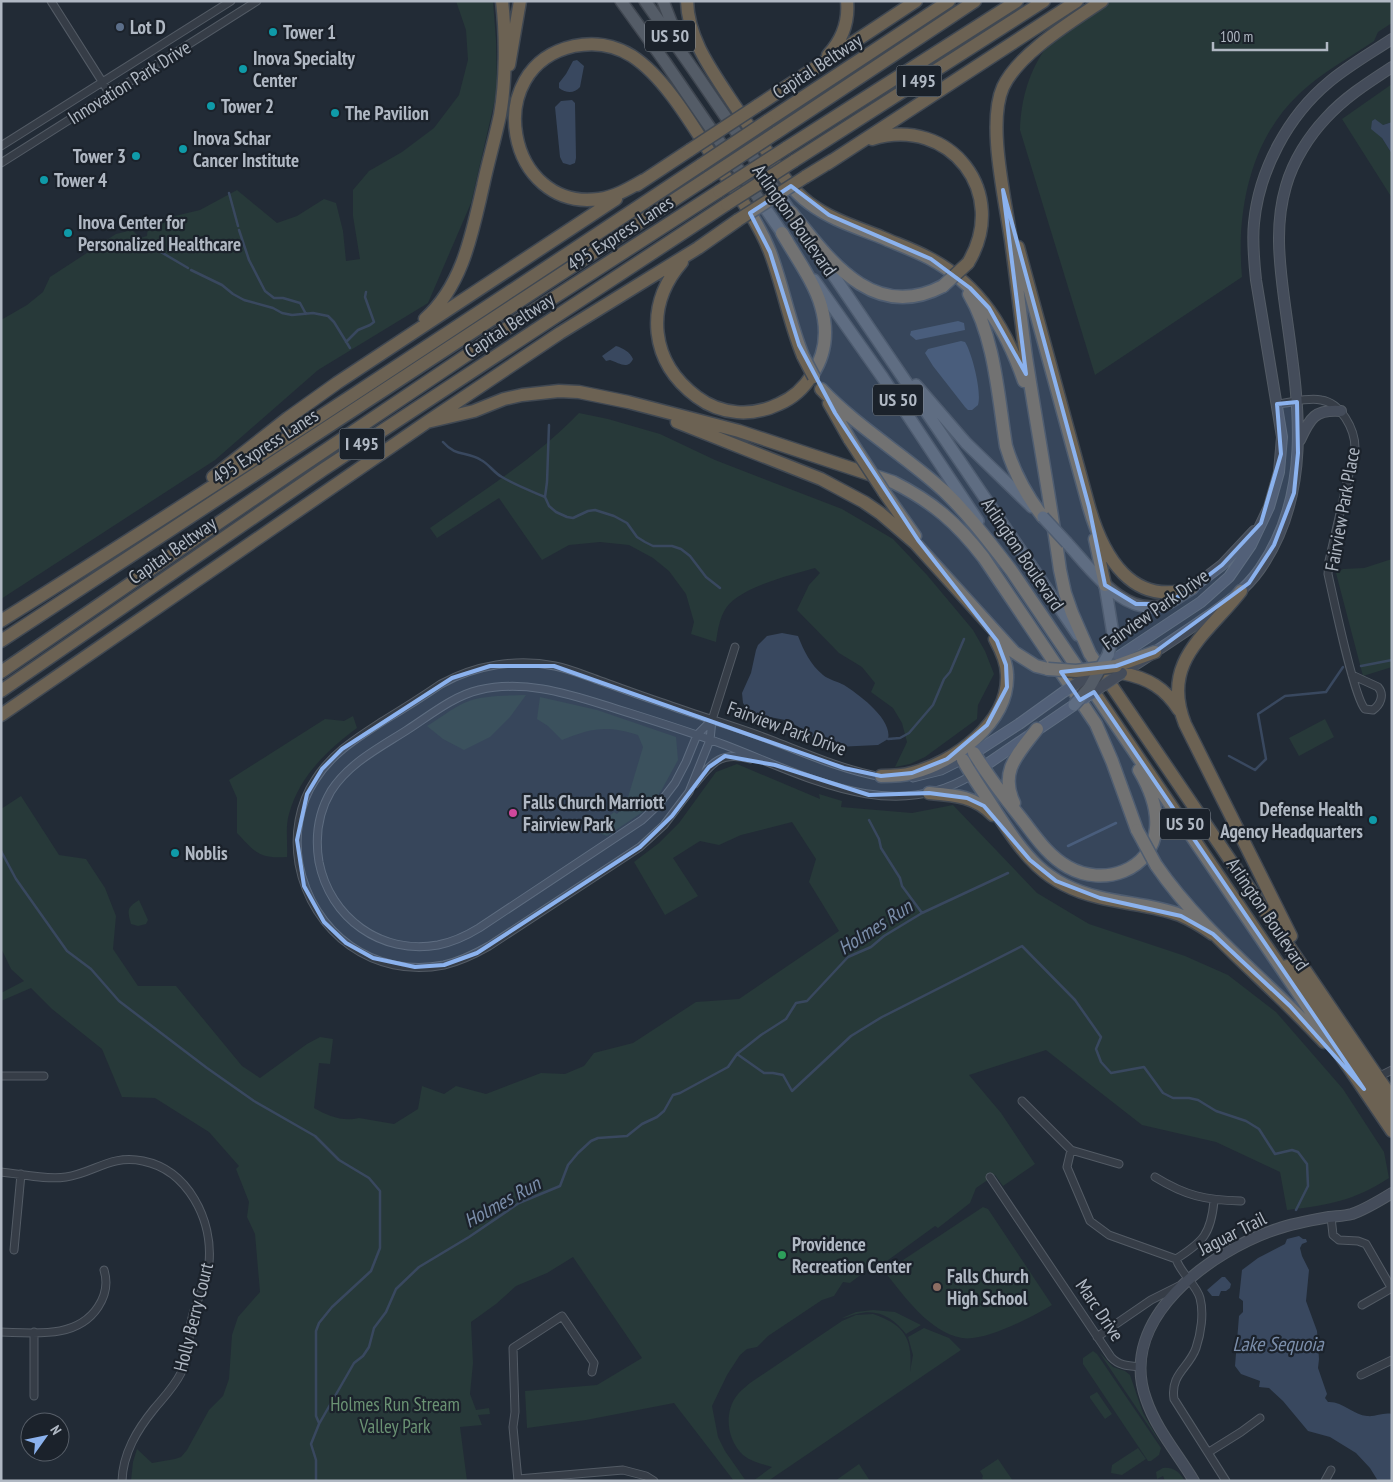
<svg xmlns="http://www.w3.org/2000/svg" width="1393" height="1482" font-family="'PT Sans Narrow',sans-serif">
	<style>
		.green { fill: #273939 }
		.water { fill: #39485f }
		.lines { fill: none; stroke-linecap: round; stroke-linejoin: round }
		.stream { stroke: #39485f; stroke-width: 2.5 }
		.street-casing { stroke: #535b65; stroke-width: 9 }
		.secondary-casing { stroke: #535b65; stroke-width: 12 }
		.primary-casing { stroke: #3f4650; stroke-width: 14 }
		.highway-casing { stroke: #404852; stroke-width: 15 }
		.street { stroke: #363d47; stroke-width: 7 }
		.secondary { stroke: #444c5a; stroke-width: 10 }
		.primary { stroke: #545c67; stroke-width: 11 }
		.highway { stroke: #6c6253; stroke-width: 12 }
		.secondary-bridge-casing { stroke: #535b65; stroke-width: 12; stroke-linecap: butt }
		.primary-bridge-casing { stroke: #3f4650; stroke-width: 14; stroke-linecap: butt }
		.highway-bridge-casing { stroke: #404852; stroke-width: 15; stroke-linecap: butt }
		.secondary-bridge { stroke: #444c5a; stroke-width: 10 }
		.primary-bridge { stroke: #545c67; stroke-width: 11 }
		.highway-bridge { stroke: #6c6253; stroke-width: 12 }
		.marked { fill: #8bb2ee; fill-opacity: 0.2; stroke: #8bb2ee; stroke-width: 4; stroke-linejoin: round }
		.service-dot { fill: #5c6f8a; stroke: #1b222b; stroke-width: 2 }
		.culture-dot { fill: #0f9aa8; stroke: #1b222b; stroke-width: 2 }
		.hotel-dot { fill: #d1479c; stroke: #1b222b; stroke-width: 2 }
		.leisure-dot { fill: #2e9e5b; stroke: #1b222b; stroke-width: 2 }
		.education-dot { fill: #8d6e63; stroke: #1b222b; stroke-width: 2 }
		.labels { text-anchor: middle; stroke-width: 4.5; stroke-linejoin: round; paint-order: stroke }
		.shield { fill: #1b222b; stroke: #838b95; stroke-width: 1 }
		.shield-label { font-size: 18px; font-weight: bold; fill: #b0b8c3 }
		.poi-label { font-size: 19px; font-weight: bold; fill: #b0b8c3; stroke: #1b222b; text-anchor: start }
		.street-label { font-size: 19px; fill: #b0b8c3; stroke: #1b222b }
		.park-label { font-size: 19px; fill: #6a9273; stroke: #1b222b }
		.water-label { font-size: 20px; font-style: italic; fill: #7b8eaa; stroke: #1b222b }
	</style>
	<rect width="100%" height="100%" fill="#222b36"/>
	<path class="green" d="M456,1H493L496,40L497,91L471,203L428,303L318,370L215,460L1,599V320L27,305L43,292L50,277L116,234L132,230L140,238L147,236L148,225L154,221L200,210L237,190L277,223L297,216L324,199L336,203L343,231L346,261L360,259L353,216V190L369,171L402,152L434,128L459,95L468,60L466,30Z
		M1102,1H1392V23L1378,32L1374,41C1349,58 1321,73 1299,94C1250,140 1236,212 1242,277L1095,375L1020,130C1021,99 1029,70 1048,45Z
		M1392,84V122L1383,125L1382,138L1392,154V198L1342,119Z
		M579,413L608,419L660,434L715,460L842,509L893,539L927,575L973,630L985,651L994,674L978,705L977,719L925,757L910,764L895,767L907,742L902,723L893,708L871,692L875,683L862,667L839,653L797,610L809,585L820,573L815,568C790,575 741,587 726,608C719,619 718,630 716,642L691,634L694,622L686,594L669,571L653,558L629,545L600,542L569,545L542,560L499,498L437,538L430,528C481,492 536,458 579,413Z
		M1392,559V667L1363,676L1336,573L1343,569L1364,568Z
		M526,695L510,717L490,737L464,750L443,739L427,726C439,719 451,709 464,703C482,695 505,696 526,695Z
		M540,697L597,710L676,737L678,760L661,791L647,809L607,836L599,833L597,827L614,812L617,814L626,804L643,747L638,735C606,725 592,728 562,740L548,726L537,719Z
		M353,716L357,728C327,750 299,777 289,814C285,827 288,844 287,857C259,859 256,853 237,833V798L229,780L325,719L344,721Z
		M1325,719L1334,737L1299,756L1289,738Z
		M737,764L820,799L819,794L842,801L841,807L912,813L953,805L1037,893L1089,924L1185,956L1228,975L1276,1012L1343,1089L1384,1152L1389,1178C1354,1201 1328,1205 1287,1210L1280,1172L1216,1142L1142,1125L1046,1050L969,1075L1001,1113L1035,1164L1003,1186L995,1175L976,1188L970,1203L938,1228L935,1226L880,1266L875,1264L850,1283L843,1282L834,1296L822,1300L768,1336L757,1347L747,1349L740,1355L727,1375L712,1406L718,1437L725,1451L746,1481H734L674,1403L586,1420L527,1428L525,1391L597,1385L642,1358L573,1257L547,1273L516,1286L496,1304L471,1322L473,1363L470,1394L476,1410L489,1408L490,1414L478,1415L482,1425L460,1427L467,1481H131L133,1462L137,1449L152,1463L175,1459L181,1457L187,1450L209,1410L223,1396L229,1379L232,1335L238,1317L260,1292L255,1234L247,1217L249,1202L236,1169L239,1166L209,1132L155,1098L122,1097L102,1049L52,1009L31,988L1,1001V993L24,981L11,969L1,948V809L21,796L59,855L86,859L105,888L116,916L113,949L138,986H176L242,1066L260,1078L307,1044L320,1037L333,1039L330,1064L319,1063L314,1108C328,1116 343,1122 359,1118L394,1124L418,1109L422,1086L444,1094L456,1086L486,1094L541,1073L565,1074L584,1066L594,1053L633,1043L696,1002L739,999L839,931L809,882L816,859L792,822L741,835L719,845L700,841L673,858L698,896L665,915L634,862L659,843L679,823L716,772Z
		M139,900L148,920L146,924L138,926L131,924C127,909 127,908 139,900Z
		M983,1207L988,1209L1052,1305C1032,1317 985,1342 962,1338C929,1332 904,1296 885,1272Z
		M873,1310L895,1312L921,1325L906,1334C894,1318 877,1308 857,1314C851,1315 846,1318 842,1318L856,1312Z
		M873,1314C905,1325 913,1339 910,1372L913,1355L908,1337L924,1328L949,1338L961,1350L768,1481H753L772,1467C762,1464 752,1462 743,1455C727,1440 723,1412 738,1394C741,1390 746,1387 750,1383L842,1321L856,1315Z
		M1093,1351L1097,1354L1161,1448L1159,1455L1151,1461H1148L1083,1364V1358Z
		M1099,1352L1113,1367L1125,1371L1130,1375L1143,1413L1162,1446Z
		M1097,1392L1112,1414L1105,1419L1090,1398V1396Z
		M1138,1448L1146,1459L1122,1475L1111,1473L1112,1465Z
		M998,1459L1013,1481H984L982,1478L983,1476L980,1471Z
		M859,1464L870,1481H835Z
		M1163,1468C1174,1467 1179,1472 1185,1481H1165L1163,1476L1157,1479L1156,1472Z"/>
	<path class="water" d="M577,60L584,66L580,87C574,94 566,93 559,88V83L566,74L573,61Z
		M572,100L575,103L576,158L575,163L570,165L563,163L560,157L555,107L561,101Z
		M1375,119L1383,125L1392,122V154L1382,138L1371,129L1372,121Z
		M958,321L964,323L965,330L921,339L916,340L910,335L911,331Z
		M961,341L965,342C972,353 982,392 978,405L972,410H968L965,407L933,366L925,353L928,349Z
		M616,346C623,348 630,352 633,359C628,370 619,363 610,360L606,361L602,356Z
		M782,633L798,636C804,651 810,664 823,675C829,680 837,681 844,685C858,694 893,719 888,739L878,745L836,747L819,742L803,729L785,720L754,714L749,711L743,703L742,693L751,673L756,650L758,645L767,636Z
		M1299,1236L1303,1239H1306L1307,1242L1302,1244L1300,1248L1302,1256L1309,1270L1306,1301L1317,1331L1319,1359L1318,1368L1327,1394L1325,1398L1328,1402C1342,1401 1354,1415 1367,1416C1376,1417 1383,1412 1392,1414L1391,1481H1378L1370,1468L1356,1453L1330,1437L1308,1431L1283,1401L1269,1388L1259,1387L1260,1381L1241,1374L1235,1366L1239,1316L1243,1312V1301L1239,1298L1242,1270L1258,1258L1285,1244L1287,1239Z
		M1222,1277H1225L1231,1284L1230,1288L1226,1291H1221L1219,1296H1212L1207,1290Z"/>
	<g class="lines">
		<path class="stream" d="M229,193L238,226
			M239,230L249,260L265,291L274,298H283L300,303L306,314
			M144,242L188,268
			M191,270L222,285L233,294L244,300L273,308L282,313L292,315L313,313L328,316L334,322L350,348
			M346,342L358,330L370,325L374,322L365,297L366,292
			M549,425L547,482L545,497L549,506L556,512L567,517L573,518L588,511L595,510L614,516L627,523L637,537L645,542L653,546H672L681,549L690,556L706,577L720,588
			M443,442C456,457 466,451 481,460C489,464 494,473 502,477C515,485 531,491 545,497
			M1361,666L1392,660
			M888,739L900,738L909,733L933,705L944,679L950,672L964,639
			M1229,756L1255,770L1266,759L1258,714L1285,696L1326,692L1343,667
			M869,820L879,839L881,848L900,878L902,886L922,913
			M1068,846L1116,823
			M1,851L16,879L67,951L91,969L119,1001L207,1068L254,1101L315,1136L339,1160L369,1178L380,1191V1248L371,1271L332,1307L319,1323L316,1331V1416L319,1423
			M737,1054L764,1073H773L783,1075L792,1091L851,1036L882,1017L1022,946L1075,1000L1101,1037L1096,1049L1101,1062L1111,1073L1144,1067L1163,1093L1173,1098H1189L1198,1100L1216,1111L1246,1121L1259,1129L1275,1154L1292,1150L1298,1152L1307,1164L1308,1186L1296,1210
			M316,1481V1460L311,1444L319,1424L354,1363L363,1356L369,1347L374,1328L386,1312L396,1289L419,1267L469,1237L519,1203L560,1186L568,1165L578,1153L591,1141L598,1138L627,1136L642,1124L657,1117L664,1111L673,1095L680,1093L728,1067L737,1054L761,1035L786,1019L796,1003L807,1001L848,957L871,947L884,936L922,913L1008,873"/>
		<g class="street-casing">
			<path id="street" d="M51,1L110,94
				M1,146L231,1
				M1,163L257,1
				M1277,404C1291,403 1307,397 1321,400C1341,403 1355,429 1355,448L1329,561L1328,574C1333,596 1354,698 1365,709L1373,710C1380,705 1385,695 1378,687L1352,675
				M735,647L712,720L710,740L689,792L664,825L640,847L489,946C475,954 461,961 444,965C374,979 312,933 299,864C294,835 299,804 315,780C332,753 357,738 383,721C403,709 422,697 441,684C475,665 517,658 555,666C570,669 584,675 598,680C620,688 641,696 663,703C698,716 735,726 771,740C807,754 843,770 882,777
				M712,720L697,735L686,762L675,783L659,804L642,820L479,928C466,936 453,942 438,945C381,955 330,918 319,862C315,838 318,813 331,791C349,763 379,748 407,730C429,716 453,696 479,690C522,680 563,692 604,705C645,718 685,730 725,745C804,775 891,825 972,775
				M913,778L941,771L963,760
				M695,784C712,763 720,751 750,759
				M1,1076H44
				M1378,1077L1392,1070
				M1022,1101L1071,1150L1067,1167L1090,1221L1109,1235L1176,1259
				M1071,1150L1119,1164
				M1,1172C22,1174 45,1180 66,1177C94,1173 111,1154 143,1161C188,1170 213,1220 209,1263C207,1281 198,1297 193,1314C187,1334 191,1354 181,1373C174,1387 164,1397 154,1409C137,1430 123,1453 122,1481
				M990,1177L1111,1357C1119,1366 1129,1366 1141,1367
				M1155,1177C1186,1196 1205,1200 1241,1201
				M1331,1217L1333,1235L1339,1240L1358,1241L1366,1244L1392,1289
				M14,1250L21,1174
				M1176,1259C1181,1274 1196,1284 1200,1298C1204,1313 1201,1333 1196,1348C1189,1368 1170,1374 1174,1399L1226,1481
				M1176,1259C1203,1242 1211,1234 1214,1201
				M1362,1305L1392,1288
				M1,1332C35,1333 77,1339 98,1307C106,1295 108,1283 104,1270
				M34,1332V1396
				M1097,1337L1151,1300L1179,1286
				M1361,1375L1392,1360
				M1209,1452L1241,1432L1260,1418
				M518,1479L623,1470L646,1476L654,1481
				M518,1481L513,1427L515,1412L513,1348L562,1316L594,1363L592,1372
				M1325,1481L1331,1470"/>
		</g>
		<g class="secondary-casing">
			<path id="secondary" d="M1300,440C1310,418 1315,409 1341,411
				M1192,588L1222,565L1254,531
				M1112,661L1201,602L1229,577L1251,545L1269,507L1279,472L1282,437L1256,280C1254,261 1252,242 1254,223C1259,170 1288,116 1329,82C1348,66 1371,53 1392,39
				M1122,673C1148,657 1173,640 1198,623C1221,607 1244,592 1260,569C1317,487 1296,389 1284,298C1279,260 1275,223 1286,186C1293,161 1309,136 1326,118C1345,97 1369,82 1392,67
				M968,757L1019,724L1065,691
				M977,771L1074,705
				M1194,1481C1178,1454 1156,1429 1146,1399C1117,1318 1211,1251 1277,1229C1294,1223 1312,1220 1329,1217C1337,1216 1344,1216 1352,1214C1366,1209 1379,1201 1392,1193"/>
		</g>
		<g class="primary-casing">
			<path id="primary" d="M621,1L665,62L787,240
				M645,1L695,72L796,220
				M663,1L677,37
				M815,248L1078,635
				M814,280L883,378L978,521
				M916,385L966,443L1032,507
				M1067,543C1091,569 1126,620 1167,604C1175,600 1183,594 1191,589
				M1105,585L1113,634L1108,655"/>
		</g>
		<g class="highway-casing">
			<path id="highway" d="M687,1C688,38 710,68 729,97C741,115 753,133 766,150C778,169 790,189 809,203C830,219 856,227 881,237C897,244 914,250 929,258C980,285 1006,329 1024,381
				M1102,1C1071,22 1019,53 1003,87C986,125 1007,206 1012,248C1017,284 1021,320 1026,357C1037,428 1050,498 1060,570L1065,593L1072,613L1090,654L1392,1098
				M828,55C842,40 849,22 847,1
				M509,65L520,1
				M757,106L916,1
				M767,121L949,1
				M776,133L975,1
				M872,139C951,115 1010,194 968,263
				M786,148L1017,1
				M794,161L1044,1
				M827,164L1077,1
				M805,177L833,160
				M644,180C630,188 615,197 599,199C507,212 479,67 574,46C594,42 615,45 632,56C666,78 694,128 716,162C735,191 757,219 770,252C783,286 789,322 803,356
				M637,185L690,150
				M791,212C829,259 873,323 943,286
				M1018,247L1089,507C1103,556 1132,608 1192,588
				M682,262C644,306 650,362 697,397C721,415 752,417 779,404C793,398 804,388 812,375C826,354 828,330 821,306C815,283 794,254 782,233
				M969,294C995,338 998,396 1006,446C1014,473 1026,495 1043,517
				M425,319C463,285 472,233 483,186C488,162 495,139 500,115C506,82 506,35 502,1
				M821,389C858,428 905,455 944,491C969,515 990,543 1011,570L1392,1131
				M829,403L850,440
				M427,422L474,411L504,399L522,395L559,391L579,392L628,402L739,431L893,482C933,502 957,523 984,558L1096,724L1112,761L1137,830
				M677,422L821,479L864,502L880,513L915,543L1014,652L1036,666L1048,669
				M213,477L288,418L337,383L616,199
				M884,492L915,536
				M1095,539L1105,585
				M1241,591C1207,635 1160,661 1185,724L1291,936
				M1,621C237,473 469,319 701,165
				M1,641L709,177
				M1116,666L1155,652
				M1,672L290,474L516,322L719,191
				M1122,673C1148,678 1165,688 1179,710
				M1,691L324,469L727,204
				M1,715L427,422L560,333L698,248L738,220
				M974,753C988,776 1004,797 1021,818C1036,837 1047,855 1068,867C1103,887 1152,871 1156,828C1158,807 1149,787 1139,770
				M963,760C973,778 985,794 996,812C1025,856 1044,884 1098,897C1125,904 1154,905 1180,915C1192,920 1203,927 1213,934
				M881,776C891,776 902,776 912,773C953,763 1009,723 1007,675C1007,663 1001,650 995,639
				M929,793C954,795 975,796 993,815
				M1014,803C999,771 1018,754 1037,729
				M1156,865C1202,932 1269,982 1324,1042
				M1287,966L1298,976L1392,1114"/>
		</g>
		<use href="#street" class="street"/>
		<use href="#secondary" class="secondary"/>
		<use href="#primary" class="primary"/>
		<use href="#highway" class="highway"/>
		<g class="secondary-bridge-casing">
			<path id="secondary-bridge" d="M1065,691L1100,669
				M1083,699L1122,673"/>
		</g>
		<g class="primary-bridge-casing">
			<path id="primary-bridge" d="M1043,517L1067,543
				M1074,705L1089,688L1108,655"/>
		</g>
		<g class="highway-bridge-casing">
			<path id="highway-bridge" d="M690,150L757,106
				M701,165L767,121
				M709,177L776,133
				M719,191L786,148
				M727,204L794,161
				M738,220L805,177
				M943,286L968,263
				M803,356L814,377
				M850,440L884,492
				M1048,669L1076,671L1116,666
				M1137,830L1156,865"/>
		</g>
		<use href="#secondary-bridge" class="secondary-bridge"/>
		<use href="#primary-bridge" class="primary-bridge"/>
		<use href="#highway-bridge" class="highway-bridge"/>
	</g>
	<path class="marked" d="M791,186L829,215L931,259L970,288L989,308L1026,374L1003,190L1089,507L1105,585L1136,604H1166L1192,588L1222,565L1261,523L1281,454L1277,404L1297,402L1298,453L1294,493L1274,545L1249,583L1155,652L1116,666L1061,672L1080,700L1094,692L1364,1089L1290,1006L1213,934L1181,916L1100,898L1056,881L1030,860L984,806L967,798L929,793L869,795L775,765L725,756L709,767L672,816L640,847L477,953L444,965L415,967L373,958L346,943L324,922L304,886L297,840L307,794L322,769L342,749L452,678L490,666H554L844,768L881,776L912,773L947,759L987,725L1007,687L1006,665L997,641L918,540L835,413L799,345L770,252L750,213Z"/>
	<circle class="service-dot" cx="120" cy="27" r="5"/>
	<g class="culture-dot">
		<circle cx="273" cy="32" r="5"/>
		<circle cx="243" cy="69" r="5"/>
		<circle cx="211" cy="106" r="5"/>
		<circle cx="335" cy="113" r="5"/>
		<circle cx="183" cy="149" r="5"/>
		<circle cx="136" cy="156" r="5"/>
		<circle cx="44" cy="180" r="5"/>
		<circle cx="68" cy="233" r="5"/>
		<circle cx="1373" cy="820" r="5"/>
		<circle cx="175" cy="853" r="5"/>
	</g>
	<circle class="hotel-dot" cx="513" cy="813" r="5"/>
	<circle class="leisure-dot" cx="782" cy="1255" r="5"/>
	<circle class="education-dot" cx="937" cy="1287" r="5"/>
	<g class="labels">
		<g class="shield">
			<rect x="645" y="20.5" width="50" height="31" rx="4"/>
			<rect x="896.5" y="65.5" width="45" height="31" rx="4"/>
			<rect x="873" y="384.5" width="50" height="31" rx="4"/>
			<rect x="339.5" y="428.5" width="45" height="31" rx="4"/>
			<rect x="1160" y="808.5" width="50" height="31" rx="4"/>
		</g>
		<g class="shield-label">
			<text x="670" y="42">US 50</text>
			<text x="919" y="87">I 495</text>
			<text x="898" y="406">US 50</text>
			<text x="362" y="450">I 495</text>
			<text x="1185" y="830">US 50</text>
		</g>
		<g class="poi-label">
			<text x="130" y="34">Lot D</text>
			<text x="283" y="39">Tower 1</text>
			<text x="253" y="65">Inova Specialty<tspan x="253" dy="22">Center</tspan></text>
			<text x="221" y="113">Tower 2</text>
			<text x="345" y="120">The Pavilion</text>
			<text x="193" y="145">Inova Schar<tspan x="193" dy="22">Cancer Institute</tspan></text>
			<text x="126" y="163" text-anchor="end">Tower 3</text>
			<text x="54" y="187">Tower 4</text>
			<text x="78" y="229">Inova Center for<tspan x="78" dy="22">Personalized Healthcare</tspan></text>
			<text x="523" y="809">Falls Church Marriott<tspan x="523" dy="22">Fairview Park</tspan></text>
			<text x="1363" y="816" text-anchor="end">Defense Health<tspan x="1363" dy="22">Agency Headquarters</tspan></text>
			<text x="185" y="860">Noblis</text>
			<text x="792" y="1251">Providence<tspan x="792" dy="22">Recreation Center</tspan></text>
			<text x="947" y="1283">Falls Church<tspan x="947" dy="22">High School</tspan></text>
		</g>
		<g class="street-label">
			<text transform="translate(817 66) rotate(-33)" y="7">Capital Beltway</text>
			<text transform="translate(129 82) rotate(-32)" y="7">Innovation Park Drive</text>
			<text transform="translate(795 220) rotate(55)" y="7">Arlington Boulevard</text>
			<text transform="translate(620 233) rotate(-33)" y="7">495 Express Lanes</text>
			<text transform="translate(509 325) rotate(-33)" y="7">Capital Beltway</text>
			<text transform="translate(265 446) rotate(-33)" y="7">495 Express Lanes</text>
			<text transform="translate(1342 509) rotate(-80)" y="7">Fairview Park Place</text>
			<text transform="translate(172 550) rotate(-35)" y="7">Capital Beltway</text>
			<text transform="translate(1023 554) rotate(56)" y="7">Arlington Boulevard</text>
			<text transform="translate(1155 609) rotate(-35)" y="7">Fairview Park Drive</text>
			<text transform="translate(787 728) rotate(20)" y="7">Fairview Park Drive</text>
			<text transform="translate(1268 914) rotate(56)" y="7">Arlington Boulevard</text>
			<text transform="translate(1232 1233) rotate(-27)" y="7">Jaguar Trail</text>
			<text transform="translate(1100 1310) rotate(56)" y="7">Marc Drive</text>
			<text transform="translate(193 1317) rotate(-76)" y="7">Holly Berry Court</text>
		</g>
		<g class="park-label">
			<text x="395" y="1411">Holmes Run Stream<tspan x="395" dy="22">Valley Park</tspan></text>
		</g>
		<g class="water-label">
			<text transform="translate(875 927) rotate(-33)" y="7">Holmes Run</text>
			<text transform="translate(502 1202) rotate(-29)" y="7">Holmes Run</text>
			<text x="1278" y="1351">Lake Sequoia</text>
		</g>
	</g>
	<rect width="1393" height="1482" fill="none" stroke="#b0b8c3" stroke-width="5"/>
	<g transform="translate(45 1437) rotate(57)"><circle r="24" fill="#1b222b" stroke="#575e68"/>
	<path d="M0-4L9 19L0 12L-9 19Z" fill="#8bb2ee"/>
	<text y="-8" font-size="14" font-weight="bold" text-anchor="middle" fill="#b0b8c3">N</text>
	</g>
	<path d="M1213 42v8h114v-8" fill="none" stroke="#b0b8c3" stroke-width="2.5"/>
	<text x="1220" y="42" font-size="15" fill="#b0b8c3" stroke="#1b222b" stroke-width="4" paint-order="stroke">100 m</text>
</svg>
